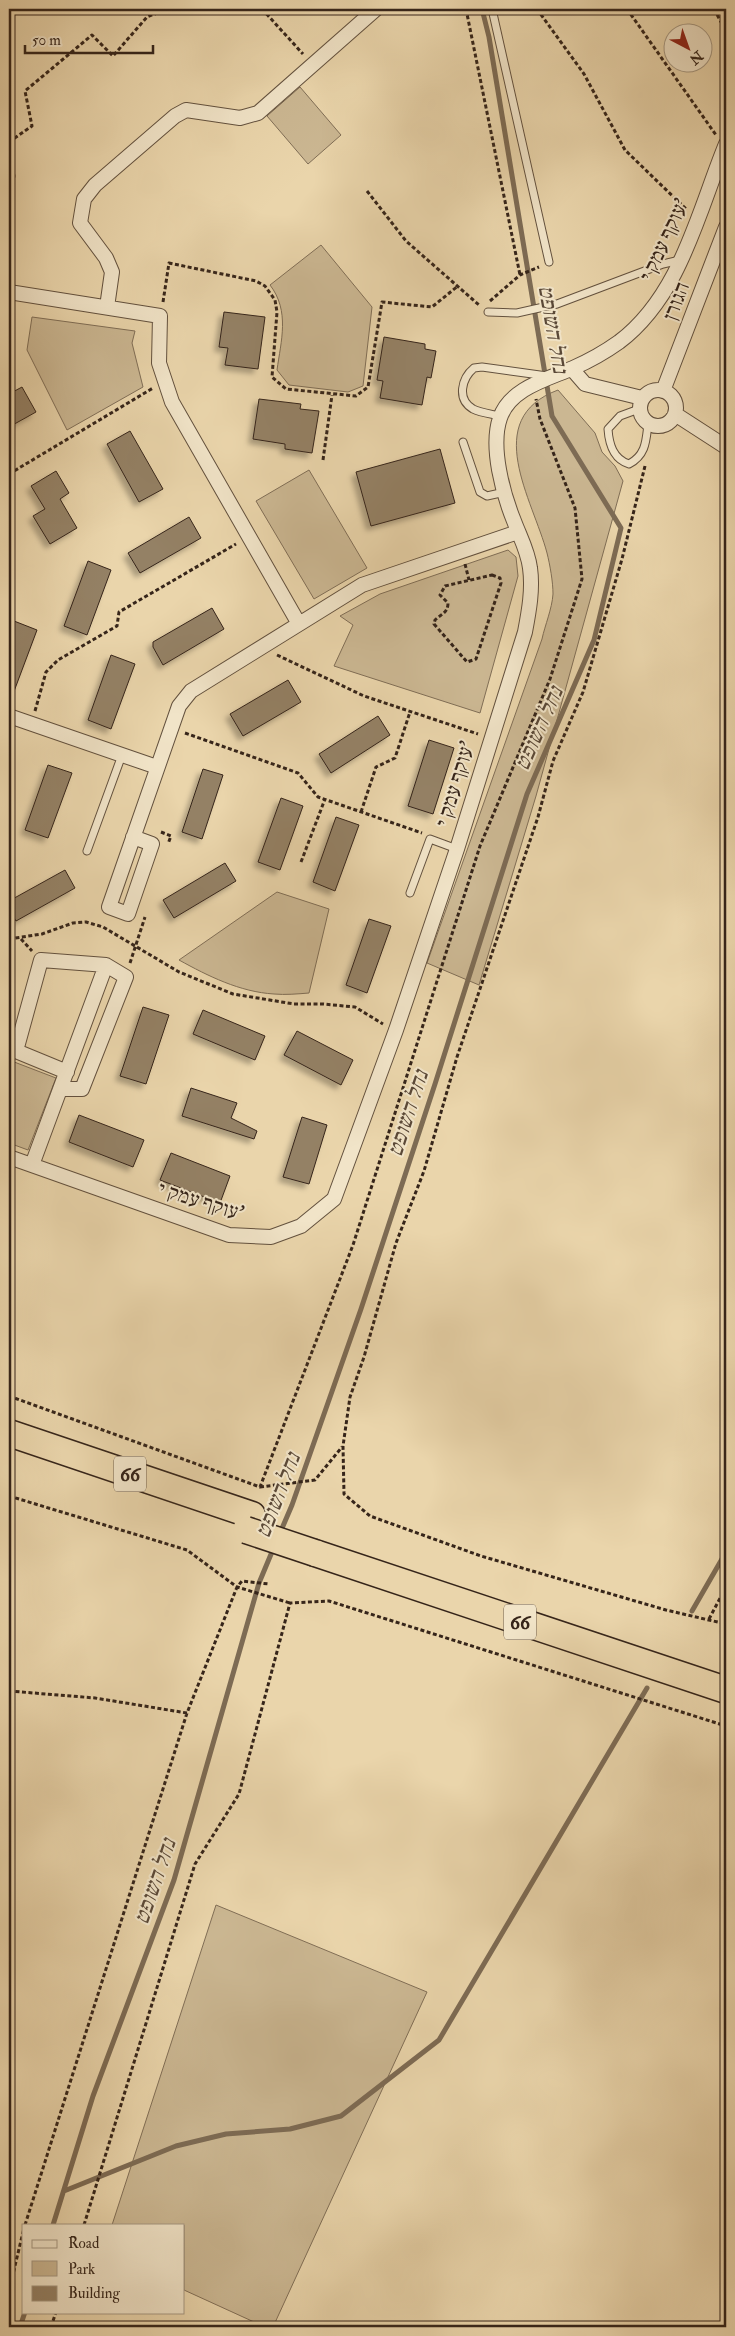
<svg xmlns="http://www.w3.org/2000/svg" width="735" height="2336" font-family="'IM FELL Double Pica','Frank Ruhl Libre',serif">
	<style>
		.green { fill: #cbb792; stroke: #806e56 }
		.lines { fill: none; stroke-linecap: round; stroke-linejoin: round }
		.stream { stroke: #7d6b54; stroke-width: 5 }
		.building { fill: #948165; stroke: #36251a; filter: url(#shadow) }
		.lane-casing { stroke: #63513e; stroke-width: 9 }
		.street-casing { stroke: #63513e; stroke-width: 16 }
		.highway-casing { stroke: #36251a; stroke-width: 29 }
		.path { stroke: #36251a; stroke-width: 3; stroke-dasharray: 4 2.5; stroke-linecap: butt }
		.lane { stroke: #f1e4c8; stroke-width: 7 }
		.street { stroke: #f1e4c8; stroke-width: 14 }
		.highway { stroke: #ead5ab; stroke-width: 26 }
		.highway-bridge-casing { stroke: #36251a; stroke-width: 29; stroke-linecap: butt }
		.highway-bridge { stroke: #ead5ab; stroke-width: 26 }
		.labels { text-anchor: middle; stroke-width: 4; stroke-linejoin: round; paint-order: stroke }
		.shield { fill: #f1e4c8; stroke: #6e5e4e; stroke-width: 1 }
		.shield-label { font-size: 20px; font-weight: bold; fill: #36251a }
		.street-label { font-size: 21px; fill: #36251a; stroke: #f1e4c8 }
		.water-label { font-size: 22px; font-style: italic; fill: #5a4837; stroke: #f1e4c8 }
	</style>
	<defs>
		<filter id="shadow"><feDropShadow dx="-4.5" dy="4.5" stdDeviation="2.5" flood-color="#0004"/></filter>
	</defs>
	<rect width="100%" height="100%" fill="#ead5ab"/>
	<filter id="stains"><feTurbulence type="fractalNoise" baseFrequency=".004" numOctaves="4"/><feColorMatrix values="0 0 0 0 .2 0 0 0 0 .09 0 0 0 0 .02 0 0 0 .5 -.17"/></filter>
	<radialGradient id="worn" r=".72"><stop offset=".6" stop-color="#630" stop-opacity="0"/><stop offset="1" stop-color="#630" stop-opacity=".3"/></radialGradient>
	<path class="green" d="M300,87L341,135L308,164L267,116Z
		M321,245L372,307L363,386L348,392L289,385L277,370C281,341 290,311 270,285Z
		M32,317L135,331L132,343L143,387L67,430L27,350Z
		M558,390L595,433L602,452L615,466L623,481L536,796L479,985L427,963L542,639C545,625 552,609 553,594C553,582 550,565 547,553C533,500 480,419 558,390Z
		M309,470L367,568L314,599L256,501Z
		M508,550L516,557L518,576L480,713L334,666L353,625L340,616L380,594Z
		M277,892L329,909L309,993C297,994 285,995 274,994C240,992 208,976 179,960Z
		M9,1060L56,1078L28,1150L9,1143Z
		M216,1905L427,1992L273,2327H265L184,2290V2225H112Z"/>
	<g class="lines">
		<path class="stream" d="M280,1533L292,1505L361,1309L435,1084L527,794L594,640L621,528L552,416L489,37L482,9
			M692,1611L726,1552
			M64,2191L176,2146L226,2134L290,2129L341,2116L439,2040L647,1688
			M53,2225L93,2096L174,1880L259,1583L274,1547
			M20,2327L25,2312"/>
	</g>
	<path class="building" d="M224,312L265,317L258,369L225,365L228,348L219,347Z
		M384,337L425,344V349L436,351L431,378L427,377L422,405L380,398L383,381L377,380Z
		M22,387L36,412L9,427V394Z
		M259,399L301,404L300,409L319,411L312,453L285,449V444L253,439Z
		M130,431L163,489L139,502L107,444Z
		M440,449L455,503L371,526L356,472Z
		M56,471L69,493L60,499L77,528L50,544L33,516L45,509L31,486Z
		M189,517L201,538L140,573L128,553Z
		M88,561L111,570L87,635L64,626Z
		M212,608L224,629L163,665L153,647V642Z
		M14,621L37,630L10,702L9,635Z
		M111,655L135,664L111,729L88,720Z
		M288,680L301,702L243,736L230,714Z
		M378,716L390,735L331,773L319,754Z
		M429,740L454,748L433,814L408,806Z
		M48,765L72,773L48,838L25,830Z
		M203,769L223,775L202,839L182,832Z
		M281,798L303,806L280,870L258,862Z
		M336,817L359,825L335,891L313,882Z
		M225,863L236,881L174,918L163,900Z
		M65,870L75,888L16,921L9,909V901Z
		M369,919L391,926L367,993L346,985Z
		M143,1007L169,1015L146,1084L120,1076Z
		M203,1010L265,1036L255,1060L193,1034Z
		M297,1031L353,1060L341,1085L284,1055Z
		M191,1088L237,1103L231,1118L257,1131L254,1139L182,1116Z
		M79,1115L144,1140L133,1167L69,1142Z
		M302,1117L327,1125L309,1184L283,1177Z
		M171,1153L230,1176L220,1203L160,1180Z"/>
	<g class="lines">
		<g class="lane-casing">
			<path id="lane" d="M492,9L549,262
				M9,168L11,176L9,183
				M488,312L517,313L557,304L663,264L680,260
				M639,409L620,416L608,429C609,444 613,459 629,464C646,455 646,441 648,424
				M500,416C492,414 481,413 473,409C456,399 462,378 474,368L482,367L547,376
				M463,442L480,492L487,496L505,492
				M87,851L122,755
				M410,893L430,839L457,849"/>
		</g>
		<g class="street-casing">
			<path id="street" d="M9,292L160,316L159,363L172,402L299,624
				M107,307L112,272L106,258L80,223L84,199L95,185L175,116L186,110L240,118L258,113L376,9
				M572,369L585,384L642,398
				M640 408a18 18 0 1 1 36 0a18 18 0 1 1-36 0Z
				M663,391L726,227
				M675,414L726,447
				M9,716L157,767
				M133,837L152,844L128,914L109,907L179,706L191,691L362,585L518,532
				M67,1072L16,1051L41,960L106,965
				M9,1157L229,1235L271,1237L301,1226L334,1199L396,1030L457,849L525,632C529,611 533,589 530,568C528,551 520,537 514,521C503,494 490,447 500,418C510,388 548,379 573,368C589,361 605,352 619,342C681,295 698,212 726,144
				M32,1165L106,965L126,977L82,1089H60"/>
		</g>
		<g class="highway-casing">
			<path id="highway" d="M9,1433L252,1515
				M315,1553L726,1690"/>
		</g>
		<path class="path" d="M262,9L303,54
			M466,9L520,275
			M537,9L584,74L625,150L686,209
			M627,9L716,135
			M714,9L726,31
			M9,142L32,126L25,91L92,35L113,56L147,17L167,9
			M367,191L406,241L479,305
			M490,301L520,275L539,267
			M163,302L169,263L256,281L265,286L275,300L277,312L272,377L286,389L356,396L368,387L382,302L432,307L458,286
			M323,460L332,395
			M645,466L622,559L583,692L553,761L538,817L457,1057L424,1171L396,1243L364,1357L350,1397L343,1446L344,1494L370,1516L481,1556L666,1610L726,1624
			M9,474L153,388
			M465,564L469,580
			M492,575L500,578L501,583L476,659L467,662L434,624L435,620C441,614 448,613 448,603L440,595L445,586Z
			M277,655L364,696L478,734
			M35,711L46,672L58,660L117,626L119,612L236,544
			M185,733L298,773L318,797L422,833
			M361,812L376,767L395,758L410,712
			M161,832L171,836L168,844
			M301,862L325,799
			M9,939L42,934L73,923L86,922L103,927L179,972L233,994L294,1004H323L355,1007L383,1024
			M21,939L32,951
			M130,963L145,917
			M9,1396L260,1487L353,1245L480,846L550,679L582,579L575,508L540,419L536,399
			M260,1487L315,1480L342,1447
			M9,1496L187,1550L237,1587L290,1603
			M709,1619L726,1587
			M9,1691L95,1698L187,1713
			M25,2225L187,1713L237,1587L242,1581L269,1584
			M84,2225L195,1864L239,1794L290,1603L329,1601L726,1726
			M9,2291L24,2228
			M51,2327L56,2312"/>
		<use href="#lane" class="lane"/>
		<use href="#street" class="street"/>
		<use href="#highway" class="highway"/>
		<g class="highway-bridge-casing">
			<path id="highway-bridge" d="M246,1530L315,1553"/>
		</g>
		<use href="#highway-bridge" class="highway-bridge"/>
	</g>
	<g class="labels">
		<g class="shield">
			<rect x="114" y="1456.5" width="32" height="35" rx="4"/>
			<rect x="504" y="1604.5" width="32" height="35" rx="4"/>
		</g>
		<g class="shield-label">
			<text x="130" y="1481">66</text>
			<text x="520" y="1629">66</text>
		</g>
		<g class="street-label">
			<text transform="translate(664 240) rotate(-65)" y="7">עוקף עמק י’</text>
			<text transform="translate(676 301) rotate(-69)" y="7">הגורן</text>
			<text transform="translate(455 784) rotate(-73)" y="7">עוקף עמק י’</text>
			<text transform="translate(201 1201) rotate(17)" y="7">עוקף עמק י’</text>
		</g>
		<g class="water-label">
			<text transform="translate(554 329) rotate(80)" y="8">נחל השופט</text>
			<text transform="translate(538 728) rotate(-66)" y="8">נחל השופט</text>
			<text transform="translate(407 1113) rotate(-72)" y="8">נחל השופט</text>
			<text transform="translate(277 1495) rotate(-69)" y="8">נחל השופט</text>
			<text transform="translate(154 1881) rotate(-71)" y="8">נחל השופט</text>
		</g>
	</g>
	<rect width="735" height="2336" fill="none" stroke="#ead5ab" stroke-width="30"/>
	<rect x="10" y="10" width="715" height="2316" fill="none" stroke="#36251a" stroke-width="2.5"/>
	<rect x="15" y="15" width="705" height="2306" fill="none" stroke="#36251a"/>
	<rect x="22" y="2224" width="162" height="90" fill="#f1e4c8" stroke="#a69882"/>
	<rect x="32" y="2240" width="25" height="8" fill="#f1e4c8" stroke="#a69882"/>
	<text x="68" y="2248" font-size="15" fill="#36251a">Road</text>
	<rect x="32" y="2261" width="25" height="15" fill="#cbb792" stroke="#a69882"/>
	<text x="68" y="2274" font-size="15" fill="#36251a">Park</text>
	<rect x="32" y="2286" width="25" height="15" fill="#948165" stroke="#a69882"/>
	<text x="68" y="2298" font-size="15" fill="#36251a">Building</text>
	<g transform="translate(688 48) rotate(139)"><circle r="24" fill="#f1e4c8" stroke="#a69882"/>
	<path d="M0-4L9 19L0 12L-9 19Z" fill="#8f2418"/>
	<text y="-8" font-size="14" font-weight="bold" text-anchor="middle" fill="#36251a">N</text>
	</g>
	<path d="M25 45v8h128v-8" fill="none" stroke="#36251a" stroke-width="2.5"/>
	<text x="32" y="45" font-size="15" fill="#36251a" stroke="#f1e4c8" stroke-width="4" paint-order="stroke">50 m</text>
	<rect width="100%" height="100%" filter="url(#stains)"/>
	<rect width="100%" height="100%" fill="url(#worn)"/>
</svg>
